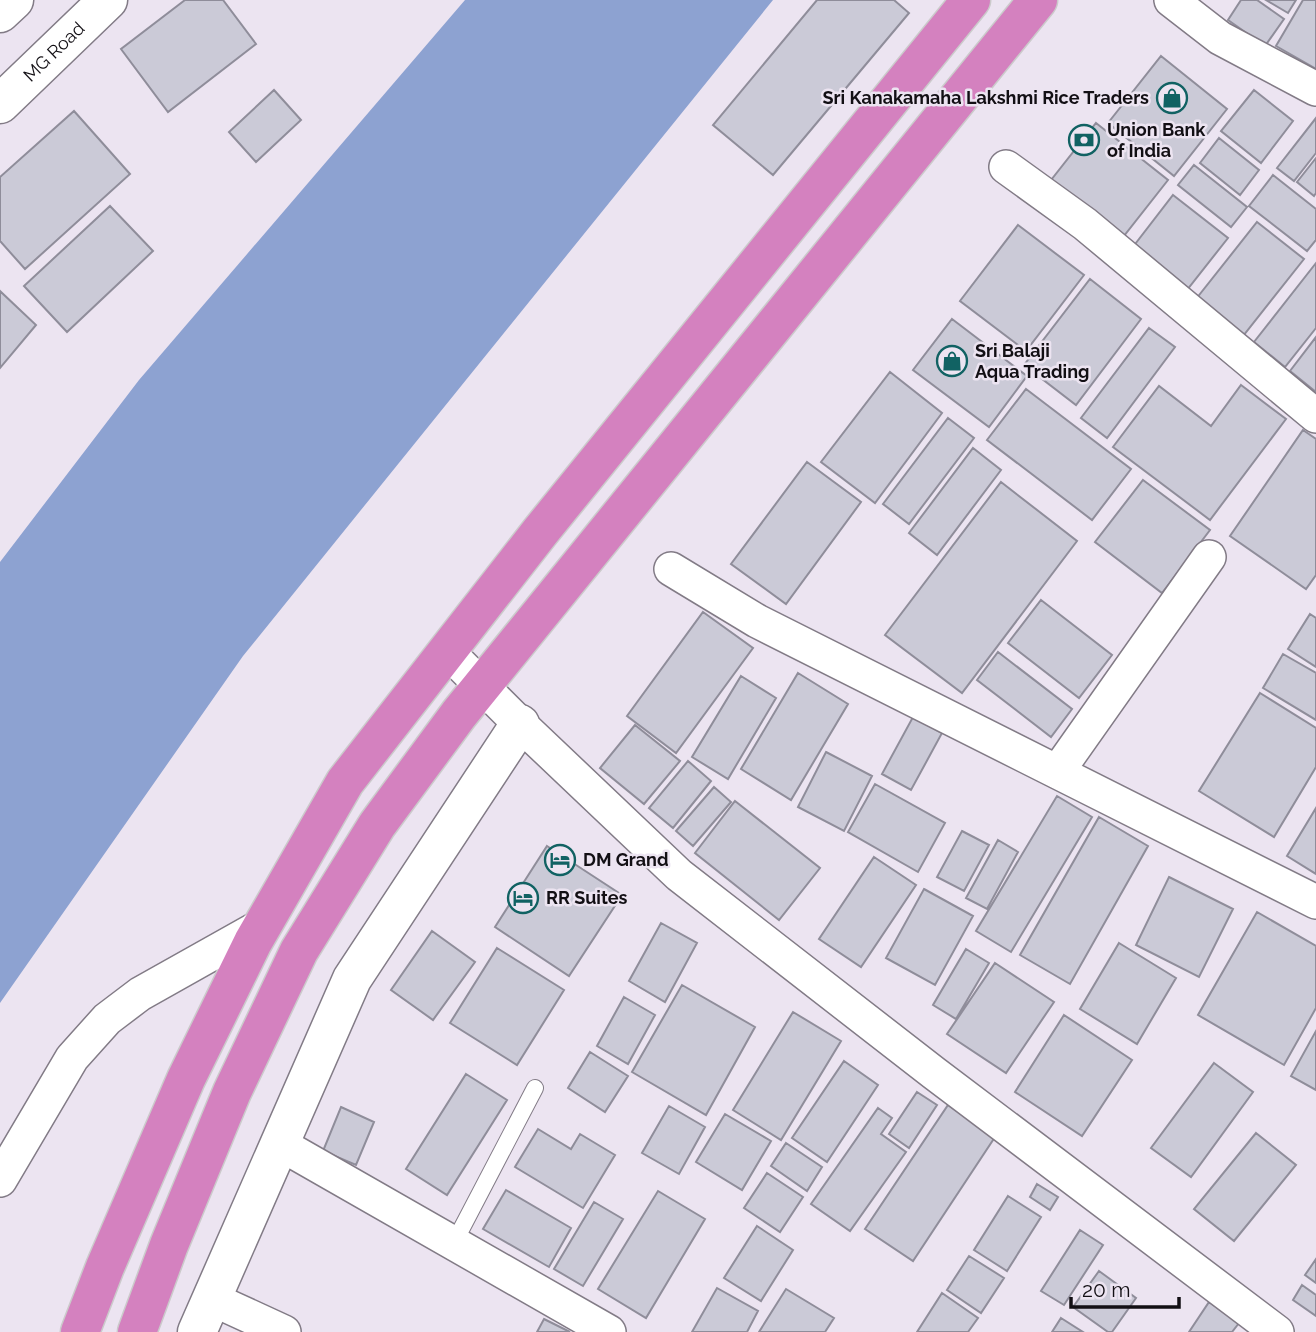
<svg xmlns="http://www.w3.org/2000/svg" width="1316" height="1332" font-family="Raleway,sans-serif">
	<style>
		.water { fill: #8da2d1 }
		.building { fill: #cbcad7; stroke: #8f8d9a; stroke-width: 2 }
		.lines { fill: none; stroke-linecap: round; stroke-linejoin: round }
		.lane-casing { stroke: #827b86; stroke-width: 18 }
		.street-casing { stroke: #827b86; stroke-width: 36 }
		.secondary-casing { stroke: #827b86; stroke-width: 41 }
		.highway-casing { stroke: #cbcacb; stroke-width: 41 }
		.lane { stroke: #fff; stroke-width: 16 }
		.street { stroke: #fff; stroke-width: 33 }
		.secondary { stroke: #fff; stroke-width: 38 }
		.highway { stroke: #d481bf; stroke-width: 38 }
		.labels { text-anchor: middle; stroke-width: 5; stroke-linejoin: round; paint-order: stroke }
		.street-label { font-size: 18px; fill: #120f14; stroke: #ece4f1 }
		.poi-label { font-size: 18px; font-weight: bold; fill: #120f14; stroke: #ece4f1; text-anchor: start }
	</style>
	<rect width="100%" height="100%" fill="#ece4f1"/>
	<path class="water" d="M465,0H773L243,656L0,1003V562L139,380Z"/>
	<path class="building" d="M185,0H223L256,44L168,112L121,49Z
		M817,0H894L909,13L773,175L713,125Z
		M1241,0H1257L1284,19L1265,46L1228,20Z
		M1266,0H1296L1288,13Z
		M1303,0H1316V69L1276,46Z
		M1161,56L1227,109L1174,176L1108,123Z
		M274,90L301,120L256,162L229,132Z
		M1254,90L1293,121L1261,163L1221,131Z
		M74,111L130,174L25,269L0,241V177Z
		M1316,118V153L1294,181L1277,168Z
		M1096,123L1168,180L1116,246L1044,189Z
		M1219,138L1259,170L1240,195L1200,163Z
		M1316,158V193L1314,196L1297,182Z
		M1194,165L1247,207L1231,227L1178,185Z
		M1273,175L1316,209V240L1307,251L1249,206Z
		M1173,195L1228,238L1183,295L1129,252Z
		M110,206L153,251L67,332L24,286Z
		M1257,222L1304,259L1243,336L1196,299Z
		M1018,225L1084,275L1026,351L960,301Z
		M1316,263V328L1285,367L1254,342Z
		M1090,279L1141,319L1076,405L1024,365Z
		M0,291L36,325L0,368Z
		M952,319L1027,376L989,427L913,370Z
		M1149,328L1175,347L1107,438L1081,418Z
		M1316,337V392L1290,371Z
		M890,372L942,413L875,503L821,462Z
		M1241,385L1286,419L1210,520L1113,447L1159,386L1211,426Z
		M1026,389L1131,469L1092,520L987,440Z
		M948,418L974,438L909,524L883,504Z
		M1303,430L1316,439V575L1306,589L1230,536Z
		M973,448L1001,470L937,555L909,533Z
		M807,462L861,502L786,604L731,564Z
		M1143,480L1210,530L1162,593L1095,542Z
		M1001,482L1077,541L962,693L885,635Z
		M1041,600L1112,655L1079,698L1008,643Z
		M703,612L753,648L676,753L627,716Z
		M1310,614L1316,618V667L1288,649Z
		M998,652L1072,709L1051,737L977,680Z
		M1283,654L1316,673V720L1263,688Z
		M798,673L848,704L791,800L741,769Z
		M741,676L776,698L728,779L692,757Z
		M1260,693L1316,728V767L1274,837L1199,791Z
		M913,717L942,733L911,790L882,774Z
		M635,725L680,761L644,804L600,768Z
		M826,752L872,776L844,831L798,807Z
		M688,761L711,781L673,828L649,808Z
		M875,784L945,823L918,872L848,832Z
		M714,787L731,802L693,846L676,831Z
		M1057,796L1092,817L1011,952L976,931Z
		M735,801L820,868L779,920L695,853Z
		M1316,808V874L1287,856Z
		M1099,817L1148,846L1070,984L1020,955Z
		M962,831L989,845L964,891L937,877Z
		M998,840L1018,852L987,909L966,898Z
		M547,846L622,895L569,976L495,927Z
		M874,857L916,885L861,967L819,939Z
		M1169,877L1233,909L1199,977L1136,945Z
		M924,889L973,916L935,985L886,958Z
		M1257,912L1316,946V1008L1284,1065L1198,1015Z
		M661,923L697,943L665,1002L629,981Z
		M432,931L475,962L433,1020L391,990Z
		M1119,943L1176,978L1137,1044L1080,1009Z
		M497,948L564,990L517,1065L450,1023Z
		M966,949L989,963L956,1019L933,1005Z
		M995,963L1054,1002L1006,1073L947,1034Z
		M682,985L755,1027L706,1115L632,1072Z
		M624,997L655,1015L628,1064L597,1046Z
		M793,1012L841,1041L781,1140L733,1110Z
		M1064,1015L1132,1060L1082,1136L1015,1092Z
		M1316,1031V1090L1291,1076Z
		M590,1052L628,1076L605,1112L568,1088Z
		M844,1061L878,1085L827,1162L792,1138Z
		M1214,1063L1253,1092L1191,1177L1151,1148Z
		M466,1074L507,1100L447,1195L406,1169Z
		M917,1092L937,1105L909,1148L889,1134Z
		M948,1105L995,1137L913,1261L865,1229Z
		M669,1106L705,1127L679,1174L642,1153Z
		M341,1107L374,1122L356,1165L323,1151Z
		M878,1108L892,1118L881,1134L906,1152L850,1231L811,1204Z
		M725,1114L771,1141L742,1190L696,1162Z
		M538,1129L571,1149L580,1134L615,1155L583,1208L515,1167Z
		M1256,1133L1296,1165L1234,1241L1194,1209Z
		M786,1143L822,1167L807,1191L771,1166Z
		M767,1173L803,1197L780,1232L744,1208Z
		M1037,1184L1058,1197L1050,1210L1030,1197Z
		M506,1190L571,1228L549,1267L483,1229Z
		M658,1191L705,1219L646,1318L598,1289Z
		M1008,1196L1041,1217L1007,1271L974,1250Z
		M594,1202L623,1219L583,1286L554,1269Z
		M757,1226L793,1250L761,1301L724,1278Z
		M1080,1230L1103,1245L1064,1305L1041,1291Z
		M969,1256L1004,1278L981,1313L947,1290Z
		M1316,1259V1283L1305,1275Z
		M1099,1271L1136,1298L1112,1332H1108L1073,1307Z
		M1302,1285L1316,1295V1316L1293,1300Z
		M717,1288L758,1311L747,1332H692Z
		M786,1289L834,1318L825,1332H759Z
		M942,1293L978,1318L968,1332H917Z
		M1209,1302L1239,1323L1232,1332H1189Z
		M1061,1318L1083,1332H1052Z
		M544,1319L570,1332H537Z"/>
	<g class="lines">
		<g class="lane-casing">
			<path id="lane" d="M454,1243L535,1088"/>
		</g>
		<g class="street-casing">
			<path id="street" d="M1171,0L1220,38L1316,89
				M1006,167L1085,224L1316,416
				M671,569L757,621L1316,902
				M446,650L520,724L679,875L934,1073L1277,1332
				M1058,771L1209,557
				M280,1144L609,1332
				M0,1180L72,1058L107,1019L140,994L263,925
				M212,1299L284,1332"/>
		</g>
		<g class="secondary-casing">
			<g id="secondary">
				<path d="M0,13L14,0"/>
				<path id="s1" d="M0,104L108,0"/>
				<path d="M197,1332L352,979L520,724"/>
			</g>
		</g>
		<g class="highway-casing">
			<path id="highway" d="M80,1332L105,1267L186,1079L253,942L345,782L540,532L971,0
				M137,1332L169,1245L232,1092L299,951L377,825L459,714L1038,0"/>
		</g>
		<use href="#lane" class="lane"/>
		<use href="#street" class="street"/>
		<use href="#secondary" class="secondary"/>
		<use href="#highway" class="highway"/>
	</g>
	<defs>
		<g id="shop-ring" transform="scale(1.575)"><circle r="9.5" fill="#ece4f1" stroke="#116263" stroke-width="1.5"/><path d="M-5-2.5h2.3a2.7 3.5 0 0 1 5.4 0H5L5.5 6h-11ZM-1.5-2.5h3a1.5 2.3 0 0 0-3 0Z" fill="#116263"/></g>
		<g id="bank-ring" transform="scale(1.575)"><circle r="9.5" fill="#ece4f1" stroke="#116263" stroke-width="1.5"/><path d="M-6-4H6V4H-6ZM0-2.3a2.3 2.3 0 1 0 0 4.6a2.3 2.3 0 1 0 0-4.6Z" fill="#116263"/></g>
		<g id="hotel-ring" transform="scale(1.575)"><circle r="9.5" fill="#ece4f1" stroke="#116263" stroke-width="1.5"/><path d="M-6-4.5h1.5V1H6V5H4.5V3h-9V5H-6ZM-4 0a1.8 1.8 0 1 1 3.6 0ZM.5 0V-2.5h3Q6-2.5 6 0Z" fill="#116263"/></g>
	</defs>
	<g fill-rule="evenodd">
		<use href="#shop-ring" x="1172" y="98"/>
		<use href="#bank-ring" x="1084" y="140"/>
		<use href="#shop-ring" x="952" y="361"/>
		<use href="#hotel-ring" x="560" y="860"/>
		<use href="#hotel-ring" x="523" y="898"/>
	</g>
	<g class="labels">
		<g class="street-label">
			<text dy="6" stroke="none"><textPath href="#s1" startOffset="75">MG Road</textPath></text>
		</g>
		<g class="poi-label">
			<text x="1149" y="104" text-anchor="end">Sri Kanakamaha Lakshmi Rice Traders</text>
			<text x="1107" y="136">Union Bank<tspan x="1107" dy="21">of India</tspan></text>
			<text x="975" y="357">Sri Balaji<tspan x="975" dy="21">Aqua Trading</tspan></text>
			<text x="583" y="866">DM Grand</text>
			<text x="546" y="904">RR Suites</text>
		</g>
	</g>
	<path d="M1071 1297v10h108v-10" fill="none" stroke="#120f14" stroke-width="3.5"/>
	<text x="1082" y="1297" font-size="21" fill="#120f14" stroke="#ece4f1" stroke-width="5" paint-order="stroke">20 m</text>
</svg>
